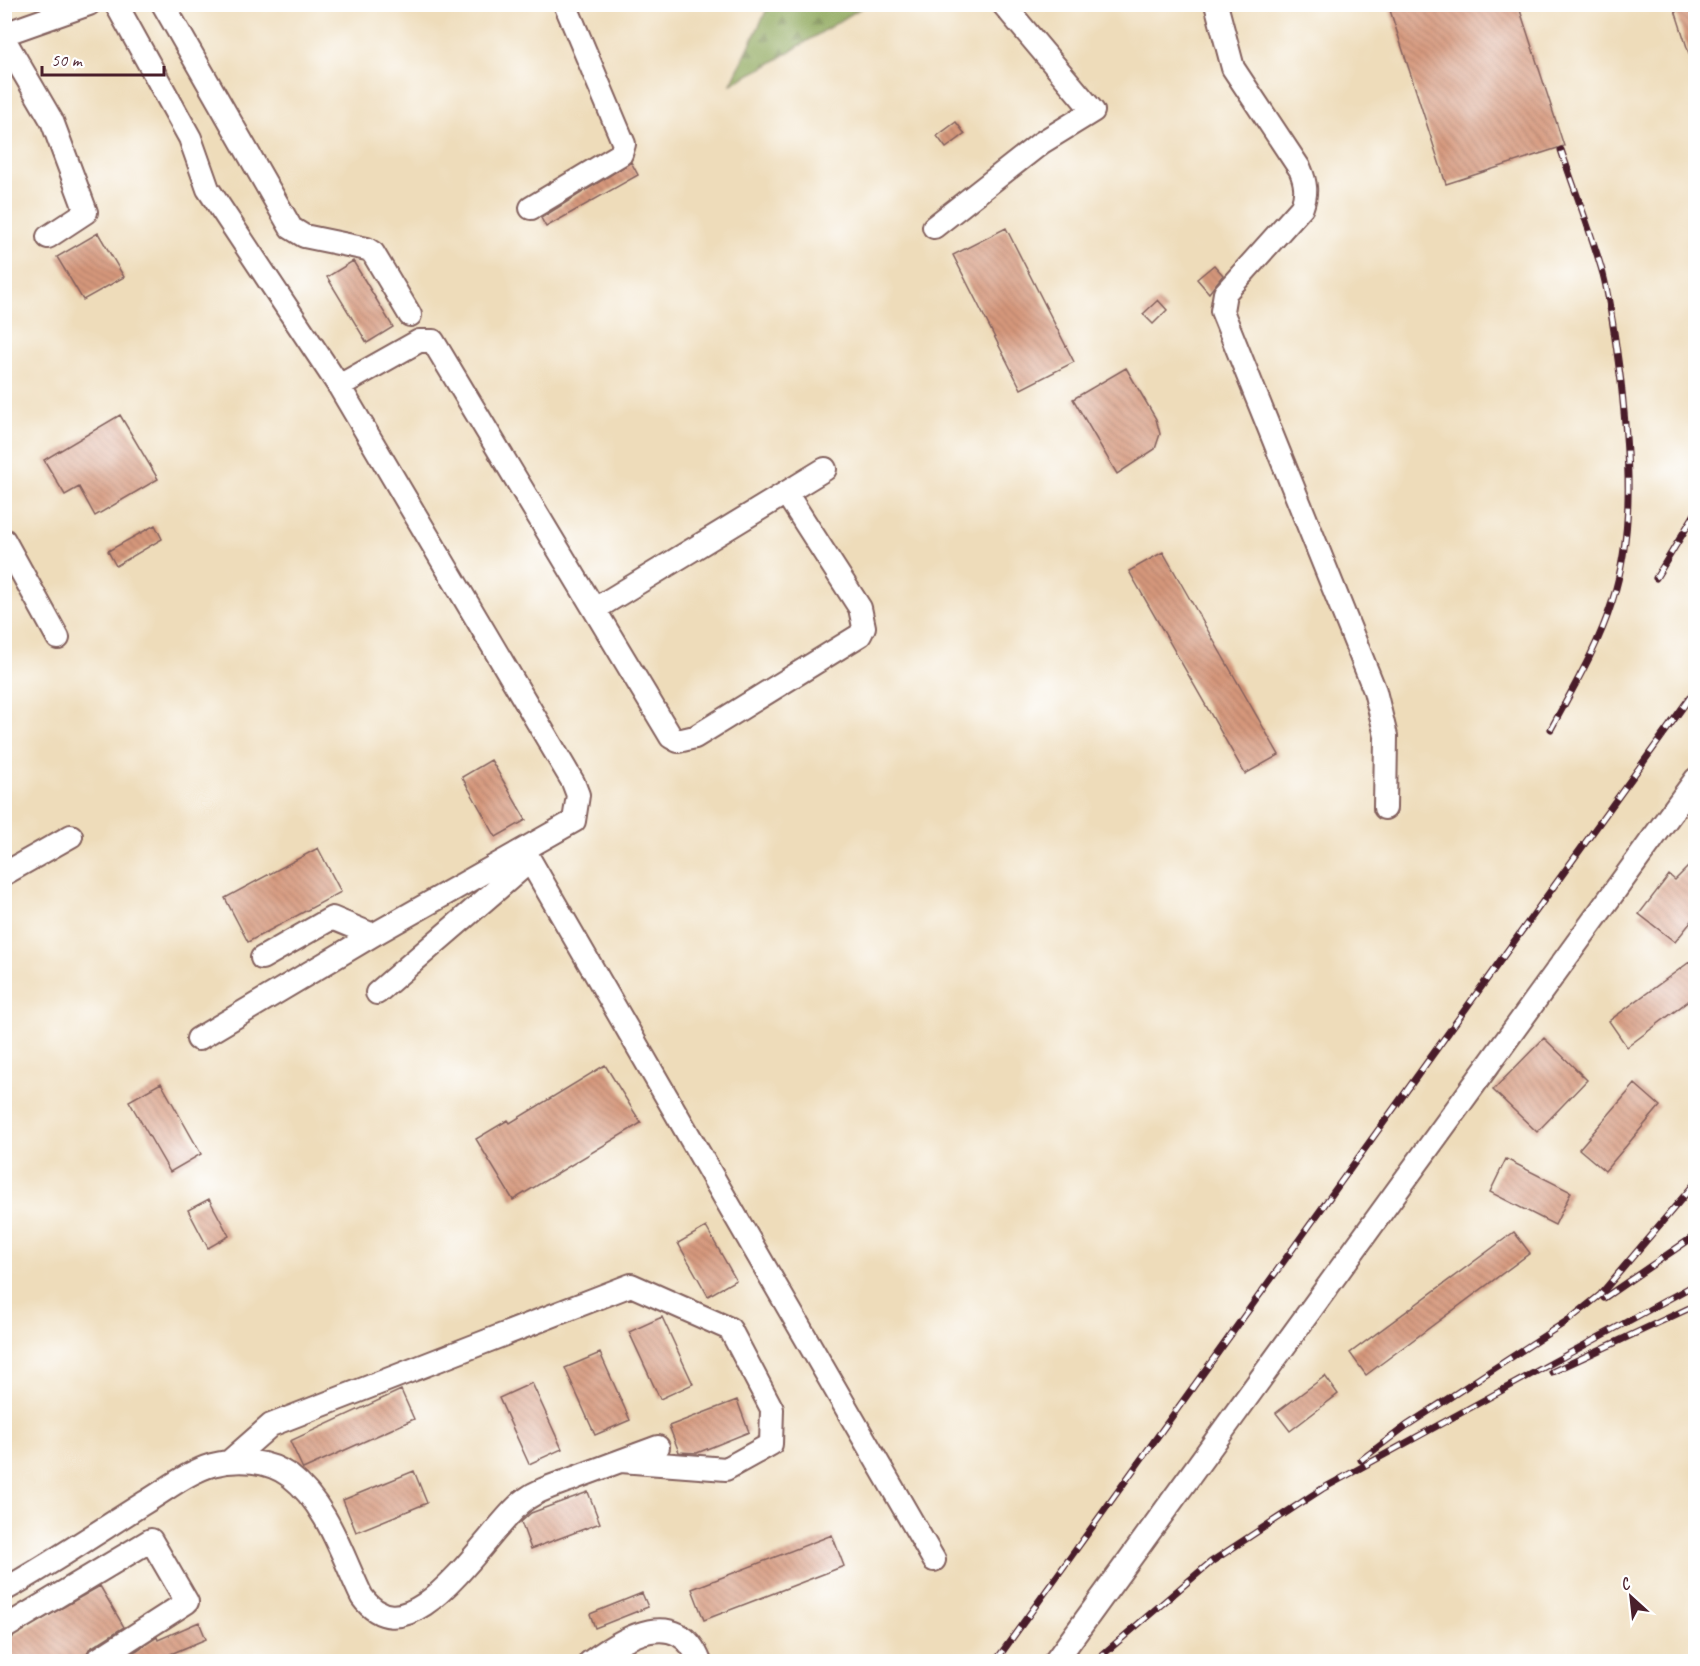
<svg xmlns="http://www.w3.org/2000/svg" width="1700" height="1666" font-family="Caveat,sans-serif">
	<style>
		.forest { fill: url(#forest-firs); stroke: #6a6241; stroke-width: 1.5 }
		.building { fill: url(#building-back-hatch) }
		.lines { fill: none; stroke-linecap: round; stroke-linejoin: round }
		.minor-casing { stroke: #83615d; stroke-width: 26 }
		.minor { stroke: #fff; stroke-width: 22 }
		.rail-casing { stroke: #4a1f2b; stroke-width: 7 }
		.rail { stroke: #fff; stroke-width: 4.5; stroke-dasharray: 14; stroke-linecap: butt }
	</style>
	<defs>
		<pattern id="forest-firs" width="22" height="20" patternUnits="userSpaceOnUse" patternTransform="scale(1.5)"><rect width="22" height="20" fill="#8ba557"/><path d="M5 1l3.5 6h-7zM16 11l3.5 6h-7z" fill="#748648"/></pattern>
		<pattern id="building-back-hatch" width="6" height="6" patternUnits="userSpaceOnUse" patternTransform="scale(1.5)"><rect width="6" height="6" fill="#d6987c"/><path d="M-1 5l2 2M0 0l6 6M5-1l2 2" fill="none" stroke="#b07b66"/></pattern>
	</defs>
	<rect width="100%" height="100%" fill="#fff"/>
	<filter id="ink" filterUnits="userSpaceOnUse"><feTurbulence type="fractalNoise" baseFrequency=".0167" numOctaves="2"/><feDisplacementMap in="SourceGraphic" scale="12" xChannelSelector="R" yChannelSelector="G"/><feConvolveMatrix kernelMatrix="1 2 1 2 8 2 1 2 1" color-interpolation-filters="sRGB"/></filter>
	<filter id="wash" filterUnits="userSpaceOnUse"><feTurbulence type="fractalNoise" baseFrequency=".008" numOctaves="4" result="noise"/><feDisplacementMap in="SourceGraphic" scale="24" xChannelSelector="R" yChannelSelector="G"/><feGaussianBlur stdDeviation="1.35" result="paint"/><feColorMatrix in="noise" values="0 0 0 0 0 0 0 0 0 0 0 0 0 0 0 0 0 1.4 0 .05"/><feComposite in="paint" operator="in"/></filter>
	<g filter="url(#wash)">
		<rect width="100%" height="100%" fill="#eedcba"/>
		<path class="forest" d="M769,5V4L866,5L768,65L731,84Z"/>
		<g id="blocks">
			<path class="building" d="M1388,4H1518L1564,146L1446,184Z
				M1673,4H1695V66H1693Z
				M956,122L965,134L946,148L937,136Z
				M631,162L638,175L546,227L541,218Z
				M1006,228L1074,362L1021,389L953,255Z
				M98,233L124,277L83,300L57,257Z
				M353,261L393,327L367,343L327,277Z
				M1214,265L1223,275L1209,293L1197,279Z
				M1158,300L1167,310L1153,324L1143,314Z
				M1126,368L1156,419L1160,434L1155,449L1117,474L1073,399Z
				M120,415L158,479L95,516L79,487L65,495L44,460Z
				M155,525L162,539L116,566L108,551Z
				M1163,552L1279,755L1245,774L1129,571Z
				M491,760L526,820L496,837L462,777Z
				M318,848L341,892L248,942L225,898Z
				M1695,860V917L1675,942L1639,914L1669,875L1675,880Z
				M1695,958V996L1627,1047L1609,1021Z
				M1544,1038L1587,1080L1537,1132L1493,1090Z
				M605,1065L641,1123L513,1200L476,1139L508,1120L510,1123Z
				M161,1083L201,1154L170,1172L129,1101Z
				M1635,1084L1660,1106L1605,1171L1579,1149Z
				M1506,1159L1571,1192L1555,1225L1490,1192Z
				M209,1199L229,1236L208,1248L188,1210Z
				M706,1227L736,1280L708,1296L678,1243Z
				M1514,1232L1530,1253L1366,1375L1350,1353Z
				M662,1317L693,1384L660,1399L629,1332Z
				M600,1353L630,1420L595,1435L565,1368Z
				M1325,1376L1338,1394L1290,1431L1276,1413Z
				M532,1383L562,1449L529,1464L499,1398Z
				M401,1390L414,1419L303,1469L290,1441Z
				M737,1400L749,1432L697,1453L679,1452L669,1426Z
				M414,1471L427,1503L356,1532L343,1500Z
				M588,1492L600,1523L531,1549L521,1522L531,1513Z
				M832,1535L844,1566L704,1620L692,1589Z
				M100,1586L124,1627L89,1649L84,1661L4,1662V1641Z
				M642,1593L648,1607L595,1628L590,1614Z
				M199,1622L206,1639L152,1662H134L131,1654L157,1637L158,1640Z"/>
		</g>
	</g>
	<g filter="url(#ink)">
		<use href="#blocks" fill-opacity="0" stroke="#83615d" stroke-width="1.5"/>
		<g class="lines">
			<g class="minor-casing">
				<path id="minor" d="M116,4L190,138L208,189L339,386L573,782L578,795L574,821L373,935L198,1039
					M163,4L291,228L304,236L367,249L373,253L410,315
					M1216,4L1233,68L1300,169C1306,183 1307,193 1302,207L1225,293L1222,311L1375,691L1386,736L1385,808
					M4,34L89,4
					M4,39L52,121L86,212L48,237
					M531,208L621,154L624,144L565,4
					M934,227L1041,143L1093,111L1003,4
					M339,386L419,341H433L671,737L678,741L695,737L860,635L864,627L860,608L786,493
					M4,540L58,638
					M595,609L825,469
					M524,850L934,1560
					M4,874L71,836
					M262,958L332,918L373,935
					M377,993L530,861
					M230,1461L271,1425L631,1285L730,1329L772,1409L771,1444L726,1469L621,1461
					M4,1590C52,1563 98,1532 144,1503C166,1490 188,1472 212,1465C238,1458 268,1460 290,1476C327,1504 343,1558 362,1597C412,1666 490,1524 526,1499C541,1488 560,1484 577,1477C604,1467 631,1457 658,1447
					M4,1628L151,1540L187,1602L97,1660
					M590,1662C624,1637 678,1605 700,1662
					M1055,1662L1696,779"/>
			</g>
			<use href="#minor" class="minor"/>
			<g class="rail-casing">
				<path id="rail" d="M1656,578L1696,512
					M1551,729C1573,688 1598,647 1612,602C1635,530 1629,456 1621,382C1616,346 1612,309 1603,274C1591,232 1575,191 1561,150
					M1604,1298L1696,1235
					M1552,1372L1696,1305
					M1361,1460L1406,1426L1570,1319L1600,1295L1696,1182
					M995,1662L1696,689
					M1094,1662L1211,1562L1322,1489L1696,1284"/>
			</g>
			<use href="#rail" class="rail"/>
		</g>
	</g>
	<rect width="1700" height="1666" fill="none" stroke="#fff" stroke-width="24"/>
	<g transform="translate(1631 1597) rotate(333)" stroke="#ffffff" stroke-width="4.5" paint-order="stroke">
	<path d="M0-4.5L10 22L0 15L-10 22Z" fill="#4a1f2b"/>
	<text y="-9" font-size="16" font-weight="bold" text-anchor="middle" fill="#4a1f2b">С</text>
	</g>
	<path d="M42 66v9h122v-9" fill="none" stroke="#4a1f2b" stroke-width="3"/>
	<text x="51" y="66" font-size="18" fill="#4a1f2b" stroke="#ffffff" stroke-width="4.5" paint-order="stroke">50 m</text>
</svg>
